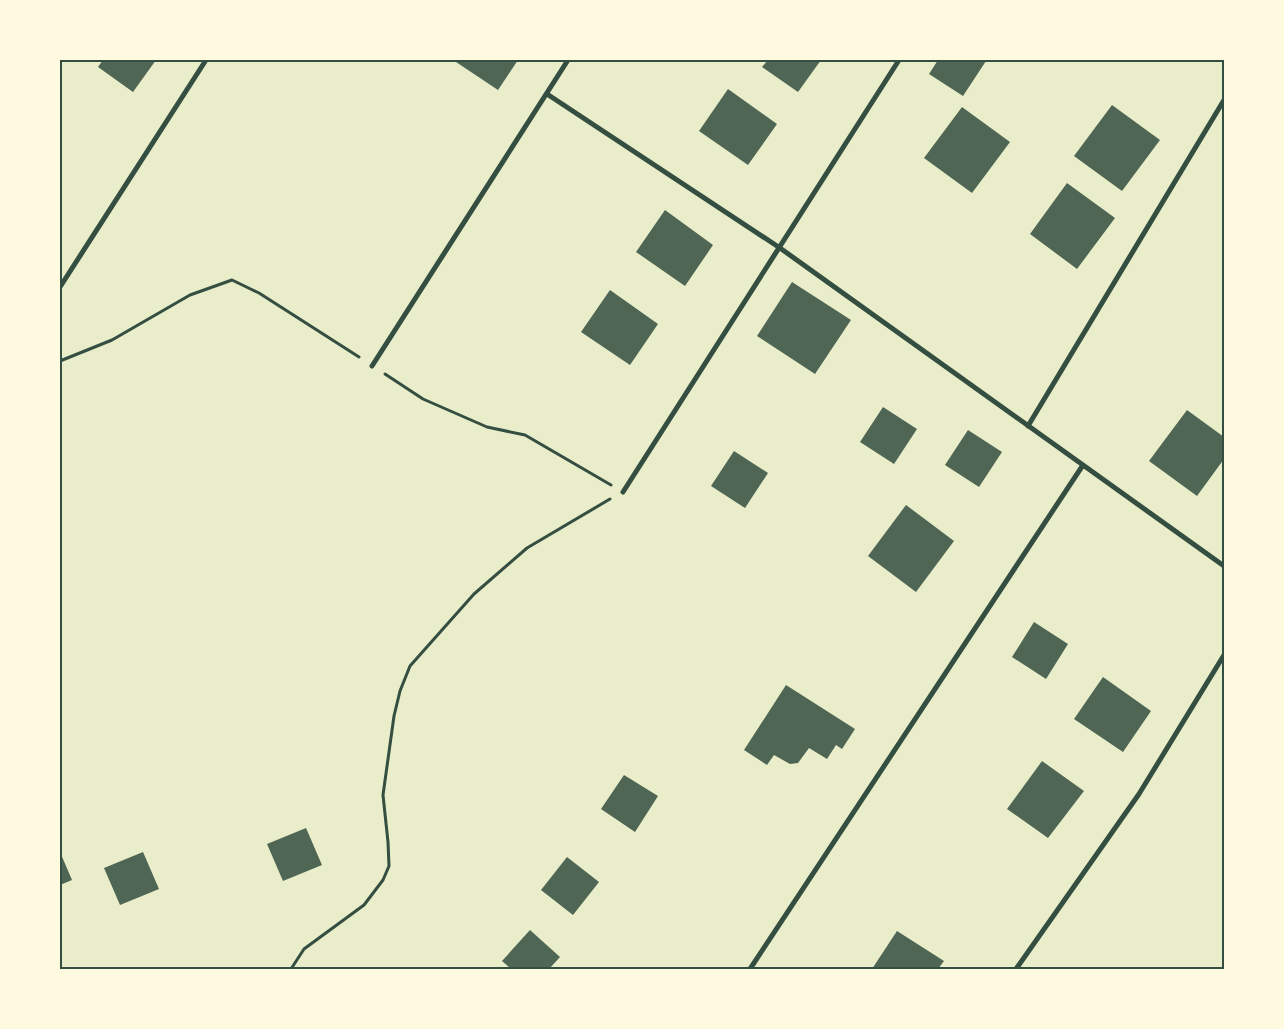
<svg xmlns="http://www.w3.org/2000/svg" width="1284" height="1029" font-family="'Times New Roman',serif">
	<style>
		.building { fill: #4f6655 }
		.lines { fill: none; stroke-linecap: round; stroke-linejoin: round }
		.path { stroke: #344e41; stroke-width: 3 }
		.minor { stroke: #344e41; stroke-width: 5 }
		.neatline { fill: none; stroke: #344e41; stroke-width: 2 }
	</style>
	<rect width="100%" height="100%" fill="#e9edc9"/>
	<path class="building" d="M103,60H156L133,92L98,67Z
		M453,60H518L498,90Z
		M768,60H821L798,92L762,67Z
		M938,60H985L986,61L963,96L929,74Z
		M728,89L777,124L748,165L699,131Z
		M1112,105L1160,140L1122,191L1074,156Z
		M962,107L1010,142L972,193L924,158Z
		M1067,183L1115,218L1077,269L1030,234Z
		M665,210L713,245L685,286L636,252Z
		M792,282L851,320L815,374L757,336Z
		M610,290L658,324L630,365L581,332Z
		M883,407L917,429L894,464L860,442Z
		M1187,410L1224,437V459L1197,496L1149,461Z
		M968,430L1002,452L979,487L945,465Z
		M734,451L768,473L745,508L711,486Z
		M906,505L954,541L916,592L868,556Z
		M1034,622L1068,644L1046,679L1012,657Z
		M1103,677L1151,711L1123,752L1074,719Z
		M786,685L855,729L842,749L836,745L827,759L809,748L798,763L790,764L774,755L767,765L744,750Z
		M1042,761L1084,791L1048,838L1007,809Z
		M624,775L658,796L635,832L601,809Z
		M306,828L322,865L283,881L267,844Z
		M60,852L72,880L60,885Z
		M143,852L159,889L120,905L104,868Z
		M567,857L599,882L573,915L541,890Z
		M530,930L560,957L549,969H511L502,961Z
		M897,931L944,961L938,969H872Z"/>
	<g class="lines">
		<path class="path" d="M60,361L112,340L190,295L232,280L259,293L359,357
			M385,374L423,399L487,427L525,435L611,485
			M291,969L304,949L364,905L383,880L389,866L388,842L383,795L394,716L400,691L410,666L474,594L527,548L610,499"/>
		<path class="minor" d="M547,94L780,248L1224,566
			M60,287L206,60
			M372,366L568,60
			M1028,426L1224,100
			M623,492L899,60
			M750,969L1083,465
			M1016,969L1139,794L1224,655"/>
	</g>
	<rect width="1284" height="1029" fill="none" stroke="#fefae0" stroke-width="122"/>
	<rect x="61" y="61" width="1162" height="907" class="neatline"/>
</svg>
